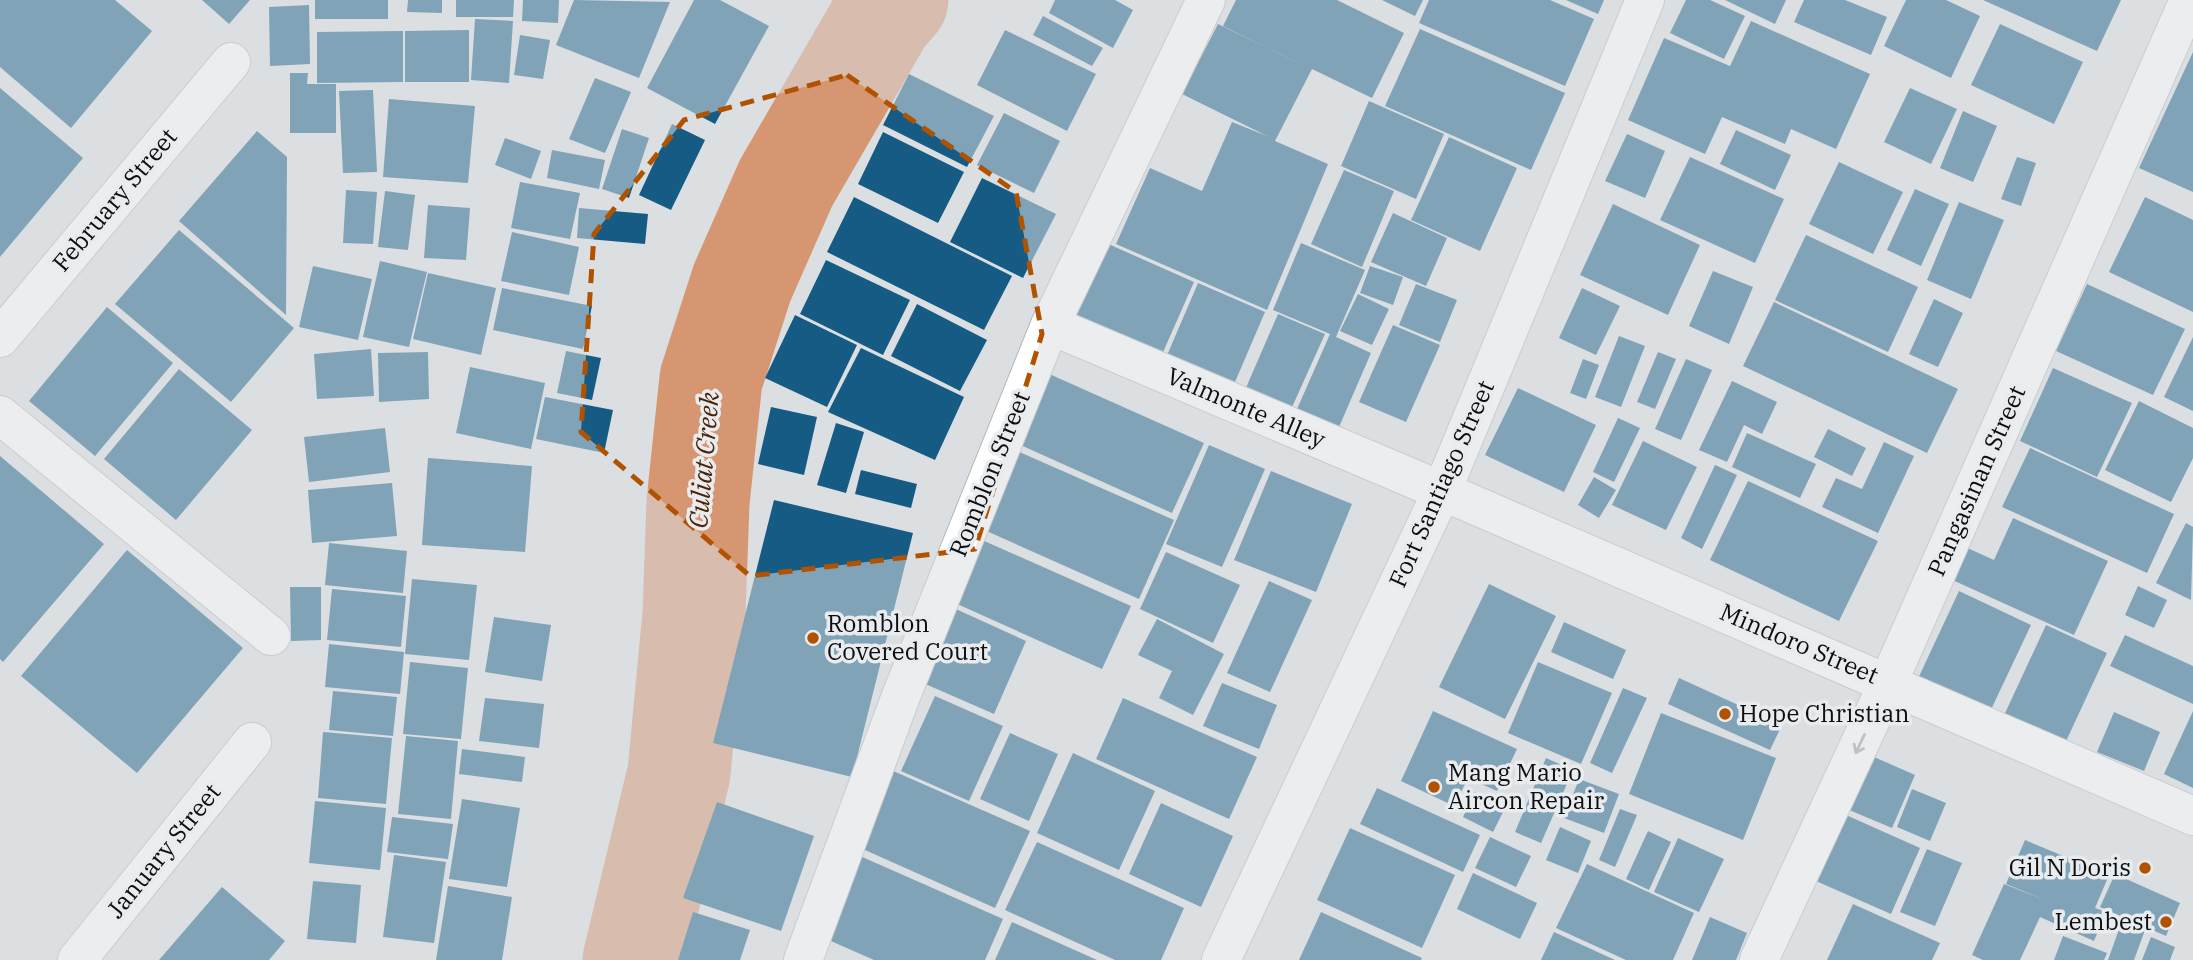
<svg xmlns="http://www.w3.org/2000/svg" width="2193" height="960" font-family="'IBM Plex Serif',serif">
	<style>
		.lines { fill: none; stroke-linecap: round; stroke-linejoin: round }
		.river { stroke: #d69671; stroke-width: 103 }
		.building { fill: #155b83 }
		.minor-casing { stroke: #b4b8bb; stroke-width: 40 }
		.minor { stroke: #fff; stroke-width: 38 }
		.oneway { stroke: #9e9f9f }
		.marked { fill: none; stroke: #b05200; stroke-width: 5; stroke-dasharray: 14 9; stroke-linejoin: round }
		.poi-dot { fill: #b05200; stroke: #e9ecef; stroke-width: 2.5 }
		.labels { text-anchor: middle; stroke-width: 7; stroke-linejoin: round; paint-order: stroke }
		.street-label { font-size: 24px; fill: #0d0e0f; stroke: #e9ecef }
		.poi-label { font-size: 24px; fill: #0d0e0f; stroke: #e9ecef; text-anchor: start }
		.water-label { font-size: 26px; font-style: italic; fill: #4c2306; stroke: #e9ecef }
	</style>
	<rect width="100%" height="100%" fill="#dbdfe2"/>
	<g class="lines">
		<path class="river" d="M634,960L679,773L694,614L698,502L711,379L742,283L786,183L883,16L897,0"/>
	</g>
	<path class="building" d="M0,0H115L152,31L71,128L0,67Z
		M202,0H250L229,24Z
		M315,0H388V19H315Z
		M408,0H442V13L407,12Z
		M456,0H514L513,17H456Z
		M523,0H559L558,23L522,21Z
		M574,0L670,2L639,78L556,45Z
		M694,0H720L769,26L715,124L647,88Z
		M1055,0H1115L1133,10L1113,48L1049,13Z
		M1236,0H1337L1404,33L1372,98L1312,69L1275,141L1328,164L1267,310L1116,244L1150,168L1202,191L1232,122L1267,136L1182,94L1218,24L1304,66L1223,26Z
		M1382,0H1423L1415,16Z
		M1429,0H1550L1594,19L1565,86L1419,23Z
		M1566,0H1604L1598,14Z
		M1686,0H1710L1745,16L1724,59L1670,33Z
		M1725,0H1786L1775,24Z
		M1804,0H1845L1887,17L1871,55L1794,22Z
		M1906,0H1946L1980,16L1951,78L1884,46Z
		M1983,0H2121L2097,51Z
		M309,5L310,64L270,66L269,7Z
		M1043,16L1103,48L1092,66L1033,35Z
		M475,19L513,21L509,83L471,80Z
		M1751,21L1870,74L1836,149L1791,129L1785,144L1722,117L1705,154L1628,120L1664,38L1730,66Z
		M2000,24L2083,62L2054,124L1971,85Z
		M1420,29L1565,93L1531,170L1385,106Z
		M469,30V82H405V31Z
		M1005,30L1096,74L1067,131L977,85Z
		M403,31V82L317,83V32Z
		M520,35L550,40L543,79L514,75Z
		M2193,52V192L2139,168Z
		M290,73H308L307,84H336V133H290Z
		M909,74L994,116L967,167L883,125Z
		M595,78L631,92L605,153L569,139Z
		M0,88L83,158L0,257Z
		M1910,88L1957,109L1931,164L1884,142Z
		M373,90L377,172L343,173L339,91Z
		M389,99L475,106L468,183L383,177Z
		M1369,101L1444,134L1416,199L1341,166Z
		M1963,111L1997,126L1973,182L1940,168Z
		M1004,113L1060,141L1034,193L977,165Z
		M672,124L705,140L671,210L639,195Z
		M622,129L649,138L629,198L602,189Z
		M1736,130L1791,155L1775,190L1720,164Z
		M257,131L287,157L286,315L179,221Z
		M883,132L964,172L938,223L858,184Z
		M1627,134L1665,151L1645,198L1605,181Z
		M1449,137L1517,168L1480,251L1411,220Z
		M505,138L541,151L531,179L495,165Z
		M552,150L605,160L599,189L547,178Z
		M1690,157L1784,199L1755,263L1660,220Z
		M2017,157L2036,163L2021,206L2001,199Z
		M1839,162L1903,192L1873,254L1809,224Z
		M1344,170L1394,191L1362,267L1311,244Z
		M982,178L1056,214L1023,278L950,242Z
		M520,182L580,193L570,239L511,228Z
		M1915,189L1949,204L1921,266L1887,250Z
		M346,190L377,192L373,244L343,243Z
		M385,191L415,195L408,250L378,247Z
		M854,197L1012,276L984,330L827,252Z
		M2145,197L2193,220V312L2109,272Z
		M1959,202L2004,220L1971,299L1927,280Z
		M1613,204L1700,245L1668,315L1580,275Z
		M428,205L470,208L466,260L424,258Z
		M579,208L648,214L645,244L577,238Z
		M1393,213L1447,238L1426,286L1371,262Z
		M179,230L294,328L231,402L115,304Z
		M512,232L579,247L569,295L501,281Z
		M1806,235L1918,287L1888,352L1775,300Z
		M1106,243L1194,282L1160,359L1071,321Z
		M1301,243L1365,270L1336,337L1371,353L1336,434L1294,416L1330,334L1273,310Z
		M826,260L910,300L883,355L800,314Z
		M380,261L427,272L409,347L363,337Z
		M313,266L372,279L358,340L299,327Z
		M1370,266L1403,277L1393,305L1360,293Z
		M1713,271L1753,287L1729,344L1689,326Z
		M428,273L496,288L481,355L413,339Z
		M1198,283L1265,312L1232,389L1165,360Z
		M1416,284L1457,300L1440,342L1399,325Z
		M2087,284L2185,329L2153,395L2056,351Z
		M502,288L592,306L583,349L493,330Z
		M1582,288L1620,306L1596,355L1559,338Z
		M1358,294L1389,309L1372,345L1340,331Z
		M1934,299L1963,313L1938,367L1909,354Z
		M1774,302L1958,389L1927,453L1743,366Z
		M917,304L987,340L960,391L891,356Z
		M107,307L173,363L95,456L29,401Z
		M1278,314L1325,334L1288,416L1242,397Z
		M795,315L857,345L827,407L765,378Z
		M1393,325L1440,345L1406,422L1359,402Z
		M1619,336L1645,346L1621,407L1595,397Z
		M2193,337V411L2164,397Z
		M861,348L964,397L935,460L828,412Z
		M371,349L374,396L317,399L314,354Z
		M566,351L601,358L592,400L557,393Z
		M428,352L429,399L379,402L378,353Z
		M1658,352L1676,359L1655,409L1637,402Z
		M1583,359L1599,365L1586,399L1570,393Z
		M1686,359L1712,370L1681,440L1655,429Z
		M470,367L545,383L531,449L456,433Z
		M2053,368L2132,403L2097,477L2020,441Z
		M179,369L252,430L176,520L104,459Z
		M1047,373L1204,443L1172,513L1016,443Z
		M1732,381L1777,402L1762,434L1744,425L1727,462L1699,450Z
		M1518,388L1596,425L1564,492L1485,455Z
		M545,397L613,410L604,453L536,439Z
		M2139,401L2193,428V458L2171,502L2105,470Z
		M771,407L817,417L804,475L758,464Z
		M1618,418L1640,428L1614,482L1593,472Z
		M836,423L864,432L846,493L817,485Z
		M385,428L390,472L309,482L304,437Z
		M1828,429L1866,448L1852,476L1814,457Z
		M1747,433L1816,464L1800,498L1732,467Z
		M1643,441L1697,467L1666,530L1612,505Z
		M1884,442L1914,456L1878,533L1822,507L1836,478L1862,489Z
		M1209,445L1265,469L1222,567L1166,544Z
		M1008,447L1174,520L1139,599L973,525Z
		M2030,448L2174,514L2147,573L2002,507Z
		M0,456L104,544L3,662L0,659Z
		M428,458L532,466L525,552L422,545Z
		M1715,465L1737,475L1702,549L1681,538Z
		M861,470L917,484L911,508L855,494Z
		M1271,471L1352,504L1316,592L1234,560Z
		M1594,477L1616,490L1599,518L1578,505Z
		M1748,481L1878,541L1839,621L1710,560Z
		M392,483L397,536L312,543L308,490Z
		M774,500L913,533L852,777L713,743Z
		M2013,518L2108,561L2074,635L1948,578L1963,546L1994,560Z
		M2186,523L2193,527L2191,600L2156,583Z
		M973,536L1131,606L1102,669L946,599Z
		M329,543L407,551L403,593L325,585Z
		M127,550L243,648L137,773L21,676Z
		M1166,552L1240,585L1213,643L1140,609Z
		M412,579L477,585L469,660L405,654Z
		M1269,581L1312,600L1270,692L1227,673Z
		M1489,584L1556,616L1505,719L1439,687Z
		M2138,586L2167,600L2154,628L2125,615Z
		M290,587H321V640L291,641Z
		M332,589L406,596L401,647L327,640Z
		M1959,591L2031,625L1987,718L1915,685Z
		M947,605L1026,641L994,714L914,679Z
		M494,617L551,625L542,681L485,672Z
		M1157,619L1224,654L1193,715L1159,698L1172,671L1138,655Z
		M1564,622L1626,650L1613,679L1551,652Z
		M2046,625L2107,653L2061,752L2000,724Z
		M2125,635L2193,666V704L2110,666Z
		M329,644L404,652L400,694L325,687Z
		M410,662L468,668L461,739L403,734Z
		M1538,662L1612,693L1581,764L1508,733Z
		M1679,678L1782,725L1770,750L1668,704Z
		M1222,683L1277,705L1259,749L1203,726Z
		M1623,688L1647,698L1612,773L1590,763Z
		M333,691L397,697L393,736L329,730Z
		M935,696L1003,726L969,801L901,771Z
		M485,698L544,704L539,748L479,741Z
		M1123,698L1257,757L1229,819L1096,759Z
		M1433,711L1517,749L1497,791L1468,778L1454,806L1401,781Z
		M2193,711V788L2164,774Z
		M2114,712L2160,732L2144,771L2097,752Z
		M1661,713L1776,758L1743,840L1629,794Z
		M323,732L392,738L386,804L318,798Z
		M1010,733L1058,754L1029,821L980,799Z
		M406,736L458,741L451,819L398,814Z
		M462,749L525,757L522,782L459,774Z
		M1073,753L1155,791L1119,870L1037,833Z
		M1865,753L1915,775L1892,828L1842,807Z
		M1546,758L1573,770L1541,843L1515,832Z
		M891,770L1030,831L995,908L856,846Z
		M1579,779L1619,794L1604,833L1564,818Z
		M1377,788L1480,835L1463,872L1360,824Z
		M1912,789L1946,803L1930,841L1897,827Z
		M1475,792L1506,806L1493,832L1463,817Z
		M462,799L520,808L507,887L449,879Z
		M315,801L386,808L380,870L309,863Z
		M717,802L814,836L781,931L683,898Z
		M1161,803L1233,836L1201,907L1129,874Z
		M1620,809L1637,815L1615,867L1599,860Z
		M1846,815L1920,848L1891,914L1816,881Z
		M392,817L453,824L448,859L387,852Z
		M1560,827L1591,841L1578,873L1546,860Z
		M1350,828L1455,875L1422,948L1317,900Z
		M1648,831L1671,842L1649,890L1626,879Z
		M1490,837L1531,856L1516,887L1475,868Z
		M1678,838L1724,859L1699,912L1654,892Z
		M2025,840L2109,875L2095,908L2106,912L2094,941L2040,917L2020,960H1983L1972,955L2004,884L2047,901L2006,884Z
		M1037,842L1184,908L1161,960H1115L1005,910Z
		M1927,849L1962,863L1935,926L1900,912Z
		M394,855L446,862L434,943L383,937Z
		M860,856L1003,919L985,960H874L824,938Z
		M1587,864L1694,913L1673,960H1626L1556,928Z
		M1473,873L1537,903L1520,939L1457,909Z
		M2115,874L2180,903L2166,936L2100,907Z
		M313,881L361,885L356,943L307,939Z
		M448,886L512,897L502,960H436Z
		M222,887L285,941L269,960H159Z
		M1853,904L1940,943L1932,960H1827Z
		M693,912L750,930L740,960H678Z
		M1321,912L1422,958L1421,960H1299Z
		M1710,917L1747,933L1736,960H1692Z
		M2122,921L2145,930L2134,960H2108Z
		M1012,922L1097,960H995Z
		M1554,932L1615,960H1541Z
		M2063,936L2107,953L2104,960H2054Z
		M2151,937L2175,947L2170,960H2142Z"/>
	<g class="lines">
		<g class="minor-casing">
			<path id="minor" d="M1050,325L1442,491L2193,816
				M0,338L231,62
				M0,415L271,636
				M77,960L252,742
				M803,960L901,696L1050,325L1206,0
				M1221,960L1442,491L1645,0
				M1759,960L1888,683L2189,0"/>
		</g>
		<use href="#minor" class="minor"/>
	</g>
	<defs><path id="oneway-shaft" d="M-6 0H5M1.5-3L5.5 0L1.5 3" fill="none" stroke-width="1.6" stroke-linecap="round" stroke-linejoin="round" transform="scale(1.75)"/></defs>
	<use class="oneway" href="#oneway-shaft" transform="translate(1860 744) rotate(115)"/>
	<path d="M0 0H2193V960H0ZM847,75L1016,192L1042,334L975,549L750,576L581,432L594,234L684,120Z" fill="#dbdfe2" fill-opacity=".55" fill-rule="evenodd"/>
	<path class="marked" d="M847,75L1016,192L1042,334L975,549L750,576L581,432L594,234L684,120Z"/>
	<g class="poi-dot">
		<circle cx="813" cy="638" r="7"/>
		<circle cx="1725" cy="714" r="7"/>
		<circle cx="1434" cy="787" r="7"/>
		<circle cx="2145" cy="868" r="7"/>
		<circle cx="2166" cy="922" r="7"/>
	</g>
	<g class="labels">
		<g class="street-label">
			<text transform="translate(115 200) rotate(-50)" y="8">February Street</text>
			<text transform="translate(1246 408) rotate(23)" y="8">Valmonte Alley</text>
			<text transform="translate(990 474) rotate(-68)" y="8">Romblon Street</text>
			<text transform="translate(1977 481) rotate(-66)" y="8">Pangasinan Street</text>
			<text transform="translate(1442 484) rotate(-66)" y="8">Fort Santiago Street</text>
			<text transform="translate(1799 644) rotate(23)" y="8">Mindoro Street</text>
			<text transform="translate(164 851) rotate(-51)" y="8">January Street</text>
		</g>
		<g class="poi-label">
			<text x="827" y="632">Romblon<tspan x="827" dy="28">Covered Court</tspan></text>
			<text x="1739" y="722">Hope Christian</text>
			<text x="1448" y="781">Mang Mario<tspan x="1448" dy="28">Aircon Repair</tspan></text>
			<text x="2131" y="876" text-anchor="end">Gil N Doris</text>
			<text x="2152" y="930" text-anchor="end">Lembest</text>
		</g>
		<g class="water-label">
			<text transform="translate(704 460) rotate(-85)" y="9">Culiat Creek</text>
		</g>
	</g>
</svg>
